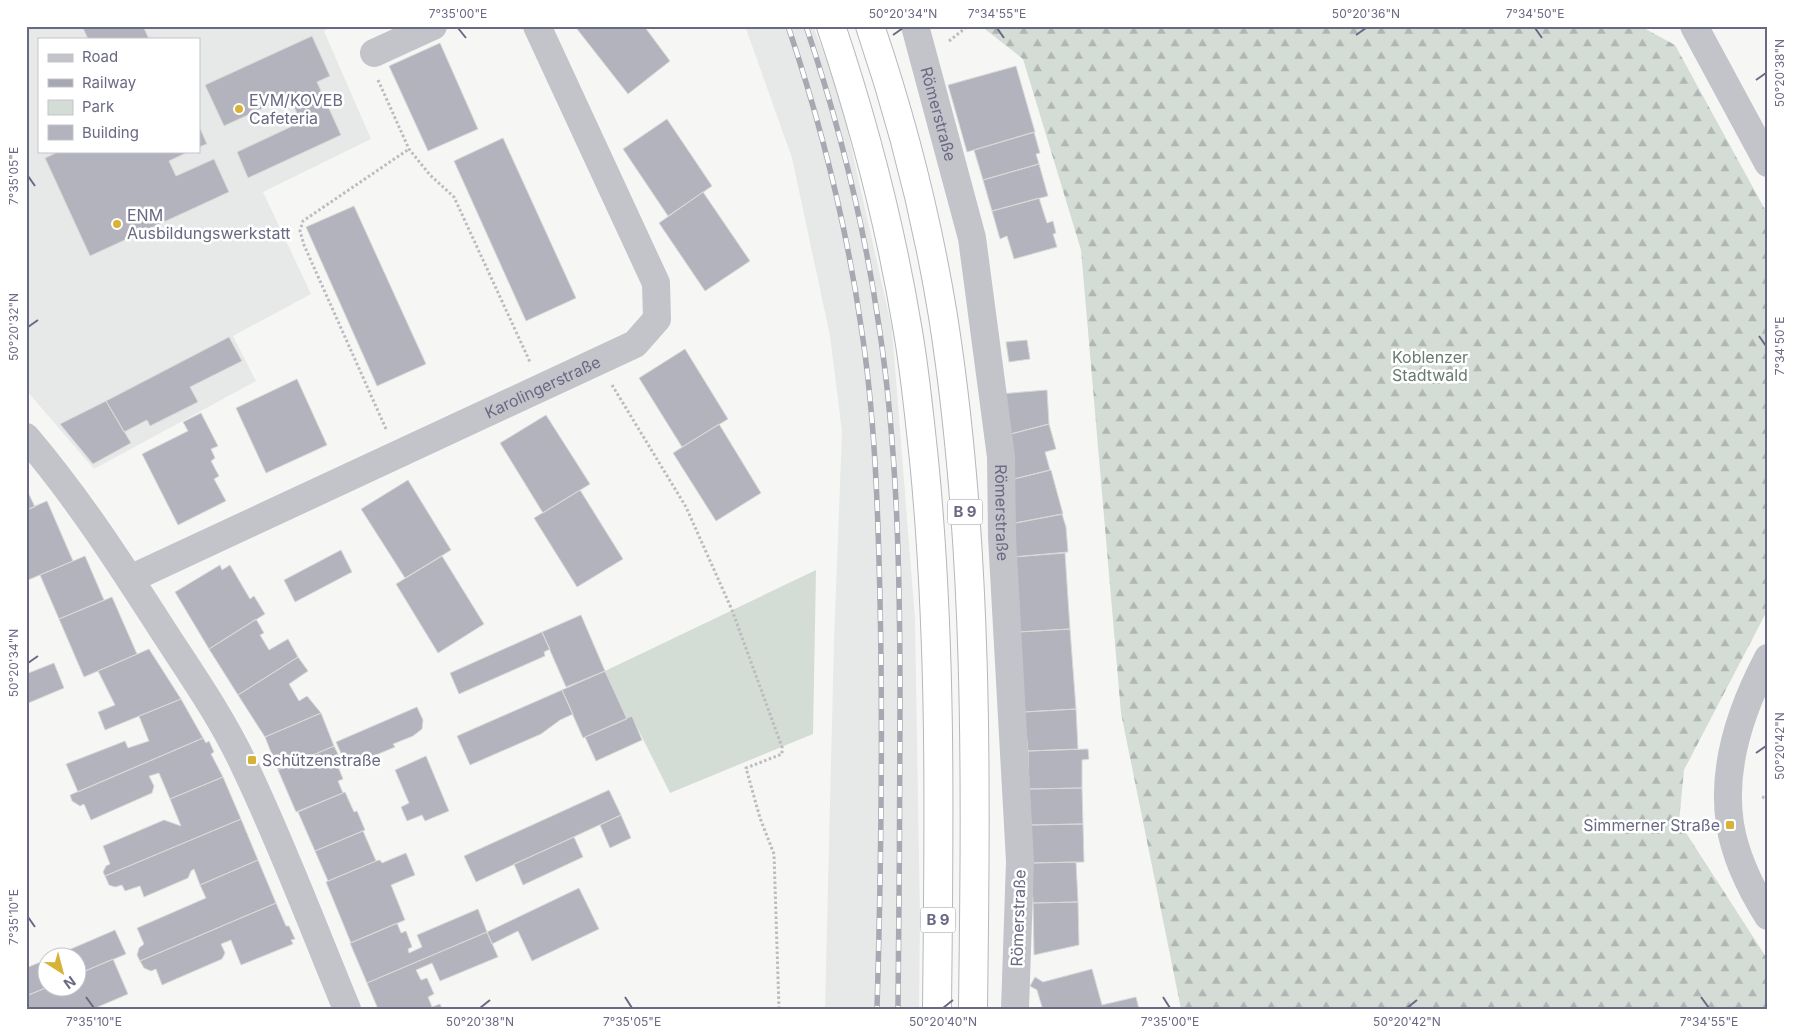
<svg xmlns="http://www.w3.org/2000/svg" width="1794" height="1035" font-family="Inter,sans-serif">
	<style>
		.built { fill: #e7e8e8; fill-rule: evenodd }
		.forest { fill: url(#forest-firs) }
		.green { fill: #d4dcd6 }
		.building { fill: #b3b3be; stroke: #d8d9d7 }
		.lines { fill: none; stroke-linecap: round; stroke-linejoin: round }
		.highway-casing { stroke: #b6b6bc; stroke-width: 30 }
		.path { stroke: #bbbbc0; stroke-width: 3; stroke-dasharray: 2.5 2.5; stroke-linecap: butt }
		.minor { stroke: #c3c3ca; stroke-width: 28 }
		.highway { stroke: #fff; stroke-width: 28 }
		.rail-casing { stroke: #a8a8b2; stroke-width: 5.5 }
		.rail { stroke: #fff; stroke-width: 4; stroke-dasharray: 11; stroke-linecap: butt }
		.ticks { fill: none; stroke: #696984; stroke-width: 2 }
		.poi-dot { fill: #d7b236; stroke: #fff; stroke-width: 2 }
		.labels { text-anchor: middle; stroke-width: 5; stroke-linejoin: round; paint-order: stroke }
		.shield { fill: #fff; stroke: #9696a9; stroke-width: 1 }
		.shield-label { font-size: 15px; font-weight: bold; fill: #696984 }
		.poi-label { font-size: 16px; fill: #696984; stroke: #fff; text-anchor: start }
		.street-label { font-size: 16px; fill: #696984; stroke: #fff }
		.park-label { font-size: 16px; fill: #677b6e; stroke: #fff }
		.neatline { fill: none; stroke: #696984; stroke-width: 2 }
		.ticks-label { font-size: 12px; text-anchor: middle; fill: #696984 }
	</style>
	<defs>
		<pattern id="forest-firs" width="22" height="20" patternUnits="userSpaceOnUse" patternTransform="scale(1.25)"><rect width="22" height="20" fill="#d4dcd6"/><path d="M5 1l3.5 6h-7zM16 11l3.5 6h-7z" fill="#b0b6b3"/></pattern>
	</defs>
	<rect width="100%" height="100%" fill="#f6f7f5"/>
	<path class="built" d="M26,26H333L324,31L371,139L263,192L311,294L233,336L256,381L94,469L26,390ZM39,39H199V151H39Z
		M745,26H813L838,88L892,329L915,619L920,919L919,1009H825L834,639L842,432L830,336L792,158Z"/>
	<path class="forest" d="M981,26H1640L1675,45L1768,215V609L1684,770L1679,822L1768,960V1009H1181L1121,713L1081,250L1023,59Z"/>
	<path class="green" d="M816,570L813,734L670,793L632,717L627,719L605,671Z"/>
	<path class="building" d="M26,26H37L26,31Z
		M82,26H143L149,39H88Z
		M581,26H644L670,61L628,94L577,29Z
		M312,36L330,76L317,82L341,135L248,178L237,152L301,122L289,96L224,126L205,85Z
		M440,43L478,129L428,151L389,66Z
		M1016,66L1035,132L967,152L948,85Z
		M667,119L712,186L668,216L623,149Z
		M199,126L207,144L199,147Z
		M1034,132L1040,153L1036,154L1039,164L983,180L974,150Z
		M503,138L576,298L526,321L454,161Z
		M60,151H190L169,161L176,176L214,159L229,192L90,256L45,158Z
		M1039,164L1048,196L992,211L983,180Z
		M703,192L750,261L705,291L659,223Z
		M1039,198L1047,223L1053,221L1056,233L1053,234L1057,247L1014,259L1007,236L1000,239L992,211Z
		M354,206L426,364L377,386L306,227Z
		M229,337L242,361L190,387L198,402L150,426L147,420L124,432L106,401Z
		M1027,340L1030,359L1009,362L1006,342Z
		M685,349L728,419L682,447L639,378Z
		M297,379L327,445L266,473L236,408Z
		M1047,390L1049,424L1003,436L999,394Z
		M106,401L131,443L93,464L60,424Z
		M201,413L218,446L211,449L215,458L211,461L219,476L214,479L226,501L178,525L142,454L188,431L183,422Z
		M546,415L590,484L543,513L500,443Z
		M719,424L761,493L716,521L673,453Z
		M1049,424L1056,449L1045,452L1050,470L1010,480L1003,436Z
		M1051,470L1063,514L1010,524V480Z
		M408,480L451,550L405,578L361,509Z
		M26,488L35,507L26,510Z
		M580,490L623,559L577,587L534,518Z
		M47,501L73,561L28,580L26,575V510Z
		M1062,514L1066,527L1068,552L1013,557L1010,524Z
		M341,550L352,572L295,602L284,580Z
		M1065,553L1070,629L1018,632L1013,557Z
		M85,556L104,600L59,619L40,575Z
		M442,556L484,624L438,653L396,584Z
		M220,565L222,570L230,565L250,599L254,596L265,614L209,649L175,592Z
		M112,597L137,654L84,677L59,619Z
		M581,615L605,671L566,687L542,632Z
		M256,619L264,633L260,635L269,650L288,639L298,657L238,695L209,649Z
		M1070,629L1076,709L1024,712L1018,632Z
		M542,632L550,649L544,652L545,656L459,694L450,673Z
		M149,649L181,699L105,730L98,712L115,705L98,671Z
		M298,657L308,671L289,684L299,701L307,696L321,713L265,737L238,695Z
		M54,663L64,688L26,704V674Z
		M605,671L627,719L583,738L562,690Z
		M562,690L573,714L560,720L541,734L470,765L457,736Z
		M181,699L203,738L78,792L66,764L125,741L128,748L149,741L139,716Z
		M417,707L423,720L422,729L413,736L393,744L395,747L347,767L336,742Z
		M1076,709L1078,749L1028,751L1024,712Z
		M321,713L334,746L278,770L265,737Z
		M632,716L642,740L596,761L585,737Z
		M203,738L206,743L209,741L214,752L211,754L223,777L170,799L159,773L149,776L154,786L152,793L91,820L84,804L80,806L72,801L70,795Z
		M334,746L339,756L329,761L331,766L337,764L343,779L338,781L343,793L296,812L278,770Z
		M1088,749L1089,759L1082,760V788L1029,789L1028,751Z
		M426,756L449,811L425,821L422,815L407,821L401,807L409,803L395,770Z
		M223,777L241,819L105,876L103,872L106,866L110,864L103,846L164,820L181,826L170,799Z
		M1082,788L1083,824L1031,825L1029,789Z
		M609,790L621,815L476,882L464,856Z
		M345,792L354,812L357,811L365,830L315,851L298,812Z
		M621,815L631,838L610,848L600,825Z
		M241,819L258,860L200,885L194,869L191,871L188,878L144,897L140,886L125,891L122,885L115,887L109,885L105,876Z
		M1083,824L1084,862L1031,863V825Z
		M363,831L376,861L328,881L315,851Z
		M574,837L583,857L523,885L514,864Z
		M406,853L415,875L391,885L405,920L351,943L326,882L376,861L380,860L382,863Z
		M258,860L276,903L140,961L137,955L139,948L144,944L137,928L206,898L200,885Z
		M1076,862L1078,902L1033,903L1031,863Z
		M579,888L599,929L532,961L518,931L492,944L487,932Z
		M1078,902L1079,945L1034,955L1033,903Z
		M276,903L286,926H289L295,939L291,940L293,944L241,965L231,940L221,944L225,953L222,959L162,985L156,969L151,971L144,968L140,961Z
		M478,909L487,932L367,983L350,943L397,923L401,933L406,931L412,947L408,949L409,953L422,947L417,935Z
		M115,930L126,954L78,974V958H50Z
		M487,932L498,957L440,981L432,963L416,970L421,980L427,978L434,994L428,997L432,1007L429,1009H378L367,983Z
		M48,959V987L26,996V968Z
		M113,959L128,994L93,1009H26V996L48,987L78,988V974Z
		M1092,969L1102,1005L1136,997L1139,1009H1038L1042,1007L1037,990L1030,986L1035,977L1043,982Z
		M440,1004L442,1009H429L432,1007Z"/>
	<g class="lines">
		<g class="highway-casing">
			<path id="highway" d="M831,26C864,124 890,224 907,326C915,370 919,415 924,460C942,642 939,826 937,1009
				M870,26C902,120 927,218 943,316C979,545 976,778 973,1009"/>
		</g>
		<path class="path" d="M949,41L968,26
			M378,80L409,149L430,175L454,197L530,362
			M612,385L686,507L732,610L782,747V754L746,768L760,818L774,854L779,1009
			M386,429L304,245L300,231L303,221L409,149
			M1762,797L1768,798"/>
		<g class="minor">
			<path id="s1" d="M915,26L972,238L1001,457L1002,537L1020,861L1015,1009"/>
			<path d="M1694,26L1768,163"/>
			<path d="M374,53L433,26"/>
			<path d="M26,437C78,498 121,565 164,632C192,675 222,718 244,765C282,844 313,927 347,1009"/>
			<path id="s2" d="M130,579L635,344L657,319L656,283L537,26"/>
			<path d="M1768,658C1741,709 1721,766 1730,824C1735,856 1751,889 1768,916"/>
		</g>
		<use href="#highway" class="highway"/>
		<g class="rail-casing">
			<path id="rail" d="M788,26C821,124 846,224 861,326C875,416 878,509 880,600C883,736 881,872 877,1009
				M806,26C839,124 864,224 879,326C898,451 900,578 900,704C900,806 899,907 898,1009"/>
		</g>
		<use href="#rail" class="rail"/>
	</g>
	<path class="ticks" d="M458,28L466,38M997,28L1004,38M1535,28L1542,38M893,35L903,28M1356,35L1366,28M1756,80L1766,73M28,176L35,186M28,327L38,320M1759,336L1766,346M28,663L38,656M1756,753L1766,746M28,917L35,927M86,997L94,1008M625,997L632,1008M1163,997L1170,1008M1701,997L1709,1008M480,1008L490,1000M943,1008L953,1000M1407,1008L1417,1000"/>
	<g class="poi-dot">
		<circle cx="239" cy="109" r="5"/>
		<circle cx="117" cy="224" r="5"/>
		<rect x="247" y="755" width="10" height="10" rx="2.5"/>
		<rect x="1725" y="820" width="10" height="10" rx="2.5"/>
	</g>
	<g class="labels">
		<g class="shield">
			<rect x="947.5" y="499.5" width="35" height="25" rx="4"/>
			<rect x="920.5" y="907.5" width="35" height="25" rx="4"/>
		</g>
		<g class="shield-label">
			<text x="965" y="517">B 9</text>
			<text x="938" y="925">B 9</text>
		</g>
		<g class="poi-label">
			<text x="249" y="106">EVM/KOVEB<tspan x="249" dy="18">Cafeteria</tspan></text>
			<text x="127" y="221">ENM<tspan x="127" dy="18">Ausbildungswerkstatt</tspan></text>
			<text x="262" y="766">Schützenstraße</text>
			<text x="1720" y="831" text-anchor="end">Simmerner Straße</text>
		</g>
		<g class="street-label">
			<text dy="6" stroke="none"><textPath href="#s1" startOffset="91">Römerstraße</textPath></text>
			<text dy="6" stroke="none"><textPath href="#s2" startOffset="455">Karolingerstraße</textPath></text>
			<text dy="6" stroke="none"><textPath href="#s1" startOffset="496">Römerstraße</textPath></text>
			<text transform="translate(1018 918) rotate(-88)" y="6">Römerstraße</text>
		</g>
		<g class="park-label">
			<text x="1430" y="363">Koblenzer<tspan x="1430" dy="18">Stadtwald</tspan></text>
		</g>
	</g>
	<rect width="1794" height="1035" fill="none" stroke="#ffffff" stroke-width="55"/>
	<rect x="38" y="38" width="162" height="115" fill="#ffffff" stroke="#c3c3ce"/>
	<rect x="48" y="54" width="25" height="8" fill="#c3c3ca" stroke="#c3c3ce"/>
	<text x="82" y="62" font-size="15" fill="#696984">Road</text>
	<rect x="48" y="79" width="25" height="8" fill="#a8a8b2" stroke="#c3c3ce"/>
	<text x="82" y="88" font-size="15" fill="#696984">Railway</text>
	<rect x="48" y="100" width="25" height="15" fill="#d4dcd6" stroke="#c3c3ce"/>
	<text x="82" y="112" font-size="15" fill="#696984">Park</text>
	<rect x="48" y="125" width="25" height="15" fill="#b3b3be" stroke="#c3c3ce"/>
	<text x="82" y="138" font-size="15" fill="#696984">Building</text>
	<g transform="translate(62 972) rotate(144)"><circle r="24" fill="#ffffff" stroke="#c3c3ce"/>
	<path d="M0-4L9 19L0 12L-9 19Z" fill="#d7b236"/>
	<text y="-8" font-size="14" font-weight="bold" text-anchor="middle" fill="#696984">N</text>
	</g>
	<rect x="28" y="28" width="1738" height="980" class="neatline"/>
	<g class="ticks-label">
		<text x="458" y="18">7°35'00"E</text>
		<text x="903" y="18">50°20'34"N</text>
		<text x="997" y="18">7°34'55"E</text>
		<text x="1366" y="18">50°20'36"N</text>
		<text x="1535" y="18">7°34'50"E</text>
		<text transform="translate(1780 73) rotate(-90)" y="4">50°20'38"N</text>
		<text transform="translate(14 176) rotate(-90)" y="4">7°35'05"E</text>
		<text transform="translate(14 327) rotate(-90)" y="4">50°20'32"N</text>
		<text transform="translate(1780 346) rotate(-90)" y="4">7°34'50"E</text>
		<text transform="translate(14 663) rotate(-90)" y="4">50°20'34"N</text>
		<text transform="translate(1780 746) rotate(-90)" y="4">50°20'42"N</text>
		<text transform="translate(14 917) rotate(-90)" y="4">7°35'10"E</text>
		<text x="94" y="1026">7°35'10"E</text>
		<text x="480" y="1026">50°20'38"N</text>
		<text x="632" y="1026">7°35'05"E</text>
		<text x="943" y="1026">50°20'40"N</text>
		<text x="1170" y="1026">7°35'00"E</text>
		<text x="1407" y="1026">50°20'42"N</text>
		<text x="1709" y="1026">7°34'55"E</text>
	</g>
</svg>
